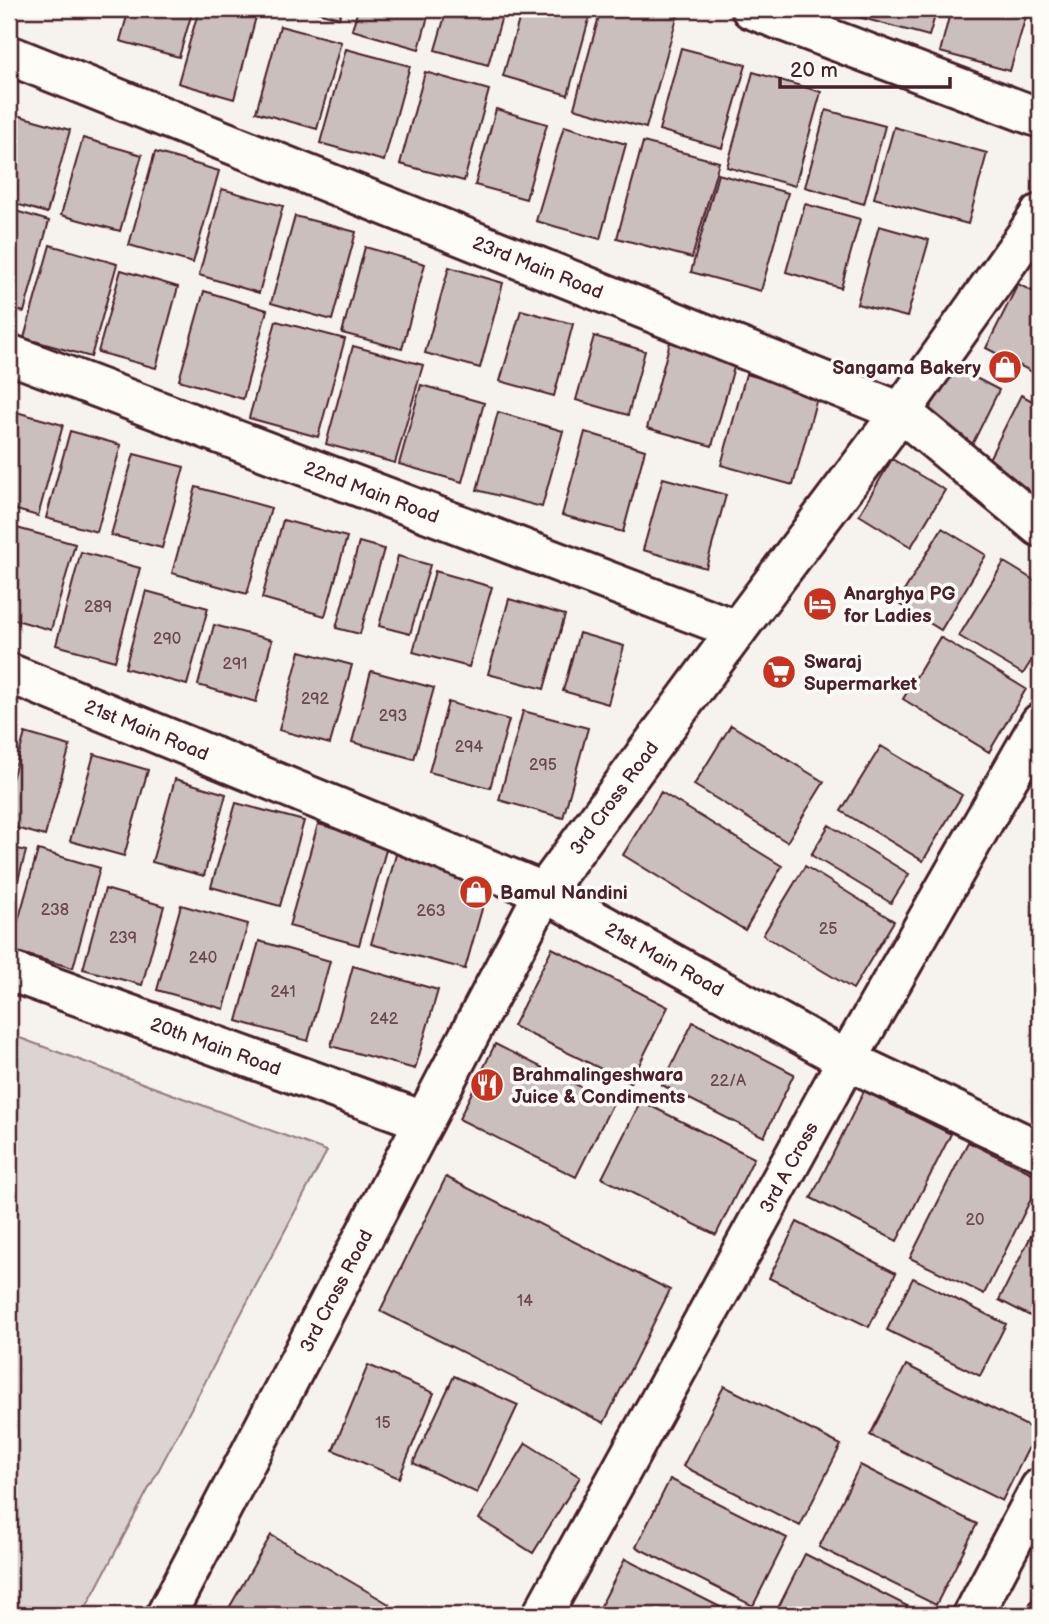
<svg xmlns="http://www.w3.org/2000/svg" width="1049" height="1624" font-family="'Balsamiq Sans',sans-serif">
	<style>
		.green { fill: #dcd4d2; stroke: #937a7e; stroke-width: 2 }
		.building { fill: #cbbfbe; stroke: #4a1f2b; stroke-width: 2 }
		.lines { fill: none; stroke-linecap: round; stroke-linejoin: round }
		.minor-casing { stroke: #4a1f2b; stroke-width: 44 }
		.minor { stroke: #fdfcf7; stroke-width: 38 }
		.labels { text-anchor: middle; stroke-width: 7; stroke-linejoin: round; paint-order: stroke }
		.number-label { font-size: 16px; fill: #6a4750 }
		.street-label { font-size: 19px; fill: #4a1f2b; stroke: #fdfcf7 }
		.poi-label { font-size: 19px; font-weight: bold; fill: #4a1f2b; stroke: #fdfcf7; text-anchor: start }
	</style>
	<rect width="100%" height="100%" fill="#f6f3ef"/>
	<filter id="ink" filterUnits="userSpaceOnUse"><feTurbulence type="fractalNoise" baseFrequency=".0143" numOctaves="2"/><feDisplacementMap in="SourceGraphic" scale="14" xChannelSelector="R" yChannelSelector="G"/><feConvolveMatrix kernelMatrix="1 2 1 2 8 2 1 2 1" color-interpolation-filters="sRGB"/></filter>
	<g filter="url(#ink)">
		<path class="green" d="M9,1034L327,1151L82,1615H9Z"/>
		<path class="building" d="M129,9H193L179,57L120,41Z
			M199,9H243L257,13L234,99L178,83Z
			M307,9H342L339,18Z
			M358,9H430L419,49L352,30Z
			M447,9H504L488,65L435,50Z
			M522,9H578L591,12L568,95L503,76Z
			M601,9H658L678,14L646,128L574,108Z
			M857,9H937L929,36L855,16Z
			M951,9H1028L1010,71L940,52Z
			M280,26L341,42L317,129L256,112Z
			M681,48L746,65L722,148L659,130Z
			M346,49L410,66L384,161L320,143Z
			M425,72L489,90L464,181L400,164Z
			M753,72L821,92L795,186L727,167Z
			M496,109L547,124L526,199L475,185Z
			M826,110L885,126L864,204L805,187Z
			M9,113L70,130L47,213L9,202Z
			M564,126L626,144L600,239L536,221Z
			M894,127L987,153L968,224L874,198Z
			M83,138L142,155L120,231L61,215Z
			M643,142L719,162L692,258L617,238Z
			M155,152L219,171L193,263L129,245Z
			M718,174L788,193L761,291L691,272Z
			M222,189L283,206L259,293L199,275Z
			M805,204L860,219L841,288L786,272Z
			M9,209L49,221L24,312L9,308Z
			M295,216L356,232L332,320L271,303Z
			M879,226L929,240L907,317L857,304Z
			M50,245L117,264L91,357L24,338Z
			M365,247L425,264L402,349L342,333Z
			M449,267L503,283L480,368L425,353Z
			M121,270L178,287L156,368L98,352Z
			M1018,284L1040,295V376L986,348Z
			M204,291L267,310L243,399L179,380Z
			M521,310L573,324L554,396L500,381Z
			M276,321L345,339L318,437L249,418Z
			M594,336L645,351L628,415L576,400Z
			M670,342L736,360L712,446L647,428Z
			M353,346L423,365L395,463L326,444Z
			M951,365L999,390L970,449L922,424Z
			M746,374L818,394L793,485L721,465Z
			M421,385L484,403L462,482L399,464Z
			M1021,395L1040,405V497L984,469Z
			M9,410L63,425L38,516L9,508Z
			M498,412L563,431L542,507L477,490Z
			M70,431L121,445L97,532L46,518Z
			M585,432L645,450L623,532L562,515Z
			M134,454L184,467L162,548L111,535Z
			M892,459L945,490L911,547L859,515Z
			M663,478L726,495L706,568L643,550Z
			M196,487L271,508L247,594L172,573Z
			M283,520L347,537L325,616L262,598Z
			M13,527L75,544L51,630L9,618V542Z
			M942,528L986,555L941,630L897,603Z
			M359,542L384,549L360,634L336,628Z
			M81,552L140,568L115,661L56,645Z
			M398,556L430,565L410,634L379,626Z
			M1004,562L1040,584V647L1023,674L959,636Z
			M435,571L492,587L469,667L413,652Z
			M146,591L208,608L187,685L125,668Z
			M509,599L565,615L544,689L488,674Z
			M214,625L272,640L256,702L198,685Z
			M579,633L624,646L608,704L563,691Z
			M940,637L1026,689L989,752L903,699Z
			M300,651L352,665L330,744L279,730Z
			M371,671L434,688L414,759L352,742Z
			M448,702L509,720L490,788L429,772Z
			M523,711L588,728L563,818L499,800Z
			M731,725L824,782L787,842L694,785Z
			M25,733L70,746L45,836L9,826V790Z
			M881,746L962,795L923,861L841,811Z
			M94,754L148,770L124,856L70,841Z
			M175,779L226,794L204,876L152,862Z
			M661,792L782,866L745,930L623,855Z
			M236,803L304,821L280,906L211,887Z
			M318,824L388,843L359,945L289,926Z
			M829,825L909,874L891,903L811,855Z
			M9,847L26,851L9,913Z
			M38,850L100,868L73,968L10,950Z
			M397,851L491,877L465,969L371,944Z
			M805,866L894,921L853,989L763,935Z
			M105,889L164,906L142,985L83,969Z
			M181,905L248,924L224,1009L157,990Z
			M259,941L330,961L308,1041L237,1021Z
			M552,948L668,1007L630,1083L513,1026Z
			M353,966L438,990L415,1069L331,1046Z
			M693,1022L794,1074L764,1137L662,1085Z
			M495,1044L613,1103L576,1177L459,1119Z
			M864,1091L951,1134L897,1241L811,1198Z
			M641,1101L754,1158L716,1235L602,1178Z
			M968,1142L1040,1177V1181L984,1294L910,1258Z
			M446,1177L670,1290L604,1423L380,1311Z
			M1040,1218V1321L999,1300Z
			M797,1222L896,1273L869,1327L769,1278Z
			M913,1278L1006,1324L980,1376L887,1330Z
			M368,1365L434,1393L399,1478L333,1450Z
			M906,1365L1037,1431L1002,1501L870,1435Z
			M454,1376L518,1405L477,1493L413,1463Z
			M724,1386L841,1445L800,1526L683,1466Z
			M526,1443L580,1477L533,1553L479,1519Z
			M860,1465L977,1524L936,1605L819,1547Z
			M670,1479L787,1538L753,1606L636,1547Z
			M271,1535L389,1604L382,1615H225Z
			M805,1554L923,1614L922,1615H783L776,1612Z
			M625,1559L736,1615H596Z
			M1040,1587V1615H1023Z"/>
		<g class="lines">
			<g class="minor-casing">
				<g id="minor">
					<path d="M751,9L1040,118"/>
					<path id="s1" d="M9,55L901,412L1040,527"/>
					<path id="s2" d="M9,354L737,630"/>
					<path id="s3" d="M9,673L544,892L847,1060L1040,1151"/>
					<path id="s4" d="M9,971L424,1121"/>
					<path id="s5" d="M166,1615L544,892L737,630L901,412L1027,234L1040,214"/>
					<path id="s6" d="M542,1615L847,1060L1040,723"/>
					<path d="M973,1615L1040,1488"/>
				</g>
			</g>
			<use href="#minor" class="minor"/>
		</g>
	</g>
	<defs>
		<g id="shop-disc" transform="scale(1.75)"><circle r="9.5" fill="#c8321e" stroke="#fdfcf7"/><path d="M-5-2.5h2.3a2.7 3.5 0 0 1 5.4 0H5L5.5 6h-11ZM-1.5-2.5h3a1.5 2.3 0 0 0-3 0Z" fill="#fff"/></g>
		<g id="hotel-disc" transform="scale(1.75)"><circle r="9.5" fill="#c8321e" stroke="#fdfcf7"/><path d="M-6-4.5h1.5V1H6V5H4.5V3h-9V5H-6ZM-4 0a1.8 1.8 0 1 1 3.6 0ZM.5 0V-2.5h3Q6-2.5 6 0Z" fill="#fff"/></g>
		<g id="supermarket-disc" transform="scale(1.75)"><circle r="9.5" fill="#c8321e" stroke="#fdfcf7"/><path d="M-6-5.5h2.5l.6 2H6L4.5 2H-2.5L-4.4-4H-6ZM-1.5 3.2a1.3 1.3 0 1 0 .1 0ZM3 3.2a1.3 1.3 0 1 0 .1 0Z" fill="#fff"/></g>
		<g id="restaurant-disc" transform="scale(1.75)"><circle r="9.5" fill="#c8321e" stroke="#fdfcf7"/><path d="M-5-6h1v4h1v-4h1v4h1v-4h1v5L-1.5 .5V6h-2V.5L-5-1ZM5-6V6H3V1.5H1.5Q1.5-4 5-6Z" fill="#fff"/></g>
	</defs>
	<g fill-rule="evenodd">
		<use href="#shop-disc" x="1005" y="367"/>
		<use href="#hotel-disc" x="820" y="604"/>
		<use href="#supermarket-disc" x="779" y="672"/>
		<use href="#shop-disc" x="476" y="892"/>
		<use href="#restaurant-disc" x="487" y="1085"/>
	</g>
	<g class="labels">
		<g class="number-label">
			<text x="98" y="612">289</text>
			<text x="167" y="644">290</text>
			<text x="235" y="669">291</text>
			<text x="315" y="704">292</text>
			<text x="393" y="721">293</text>
			<text x="469" y="752">294</text>
			<text x="543" y="770">295</text>
			<text x="55" y="915">238</text>
			<text x="431" y="916">263</text>
			<text x="828" y="934">25</text>
			<text x="123" y="943">239</text>
			<text x="203" y="963">240</text>
			<text x="283" y="997">241</text>
			<text x="384" y="1024">242</text>
			<text x="728" y="1086">22/A</text>
			<text x="975" y="1225">20</text>
			<text x="525" y="1306">14</text>
			<text x="383" y="1428">15</text>
		</g>
		<g class="street-label">
			<text dy="7" stroke="none"><textPath href="#s1" startOffset="570">23rd Main Road</textPath></text>
			<text dy="7" stroke="none"><textPath href="#s2" startOffset="388">22nd Main Road</textPath></text>
			<text dy="7" stroke="none"><textPath href="#s3" startOffset="149">21st Main Road</textPath></text>
			<text dy="7" stroke="none"><textPath href="#s5" startOffset="933">3rd Cross Road</textPath></text>
			<text dy="7" stroke="none"><textPath href="#s3" startOffset="716">21st Main Road</textPath></text>
			<text dy="7" stroke="none"><textPath href="#s4" startOffset="220">20th Main Road</textPath></text>
			<text dy="7" stroke="none"><textPath href="#s6" startOffset="511">3rd A Cross</textPath></text>
			<text dy="7" stroke="none"><textPath href="#s5" startOffset="366">3rd Cross Road</textPath></text>
		</g>
		<g class="poi-label">
			<text x="981" y="374" text-anchor="end">Sangama Bakery</text>
			<text x="844" y="600">Anarghya PG<tspan x="844" dy="22">for Ladies</tspan></text>
			<text x="804" y="668">Swaraj<tspan x="804" dy="22">Supermarket</tspan></text>
			<text x="500" y="899">Bamul Nandini</text>
			<text x="512" y="1081">Brahmalingeshwara<tspan x="512" dy="22">Juice &amp; Condiments</tspan></text>
		</g>
	</g>
	<rect width="1049" height="1624" fill="none" stroke="#fdfcf7" stroke-width="35"/>
	<rect x="18" y="18" width="1014" height="1589" fill="none" stroke="#4a1f2b" stroke-width="2.5" filter="url(#ink)"/>
	<path d="M780 77v10h170v-10" fill="none" stroke="#4a1f2b" stroke-width="3.5"/>
	<text x="790" y="77" font-size="21" fill="#4a1f2b" stroke="#fdfcf7" stroke-width="5" paint-order="stroke">20 m</text>
</svg>
